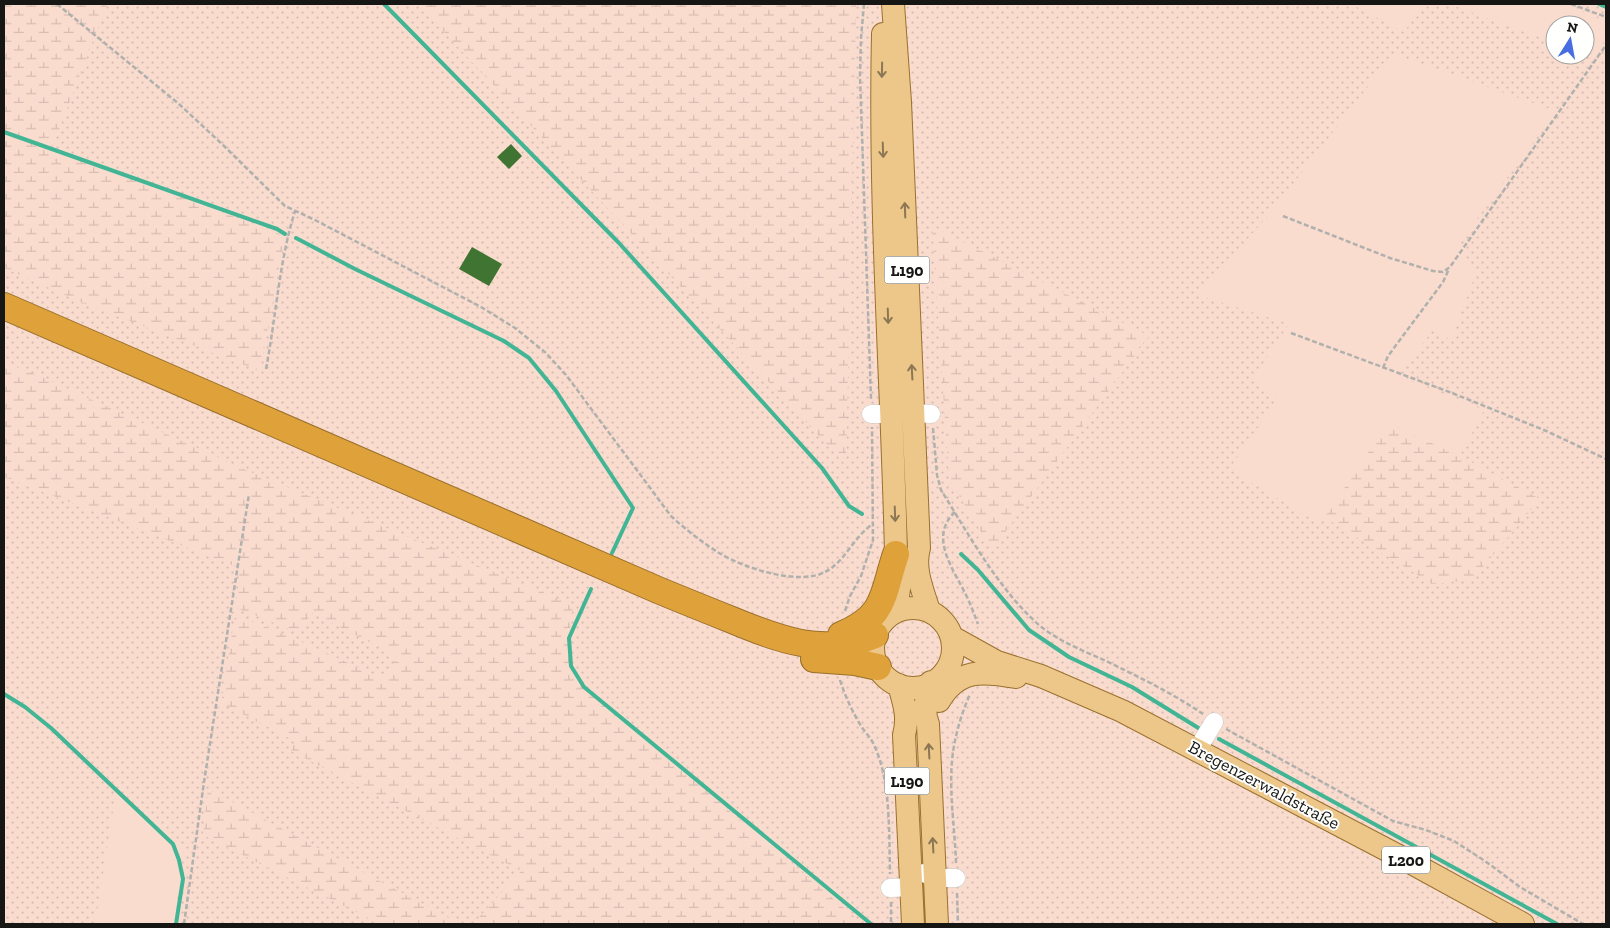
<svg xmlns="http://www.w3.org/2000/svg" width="1610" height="928" font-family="'Zilla Slab',serif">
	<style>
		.grass { fill: url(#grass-dots); fill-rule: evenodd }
		.wetland { fill: url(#wetland-marsh) }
		.garden { fill: #fadccf }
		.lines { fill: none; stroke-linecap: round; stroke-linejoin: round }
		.stream { stroke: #42b595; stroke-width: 4 }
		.building { fill: #3f7432 }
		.minor-casing { stroke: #ccccc8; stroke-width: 19 }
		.major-casing { stroke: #99702d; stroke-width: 24 }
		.highway-casing { stroke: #99702d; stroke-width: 28 }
		.path { stroke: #b0b0ad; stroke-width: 2.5; stroke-dasharray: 5 2.5; stroke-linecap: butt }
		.minor { stroke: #fff; stroke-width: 18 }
		.major { stroke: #ecc789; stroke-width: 22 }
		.highway { stroke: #dfa13a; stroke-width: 26 }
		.oneway { stroke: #8c7755 }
		.labels { text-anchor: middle; stroke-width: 4; stroke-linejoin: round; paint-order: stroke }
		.shield { fill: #fffffe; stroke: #5c5c5b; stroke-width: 1 }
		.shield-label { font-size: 16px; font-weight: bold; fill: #161615 }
		.street-label { font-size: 18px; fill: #161615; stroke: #fffffe }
	</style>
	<defs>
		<pattern id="grass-dots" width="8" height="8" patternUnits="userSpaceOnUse" patternTransform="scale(1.25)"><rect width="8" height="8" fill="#fadccf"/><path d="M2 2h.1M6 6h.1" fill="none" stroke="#d6bcb1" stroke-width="1.8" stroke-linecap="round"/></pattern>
		<pattern id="wetland-marsh" width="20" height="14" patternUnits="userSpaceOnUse" patternTransform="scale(1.25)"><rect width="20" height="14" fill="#fadccf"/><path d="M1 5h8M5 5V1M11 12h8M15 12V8" fill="none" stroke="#d6bcb1"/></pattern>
	</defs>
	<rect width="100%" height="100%" fill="#fafaf6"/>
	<path class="grass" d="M4,4H1606V924H4ZM1555,25H1585V55H1555Z"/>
	<path class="wetland" d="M4,4H107L52,148L285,236L260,371L83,303L4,268Z
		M418,4H856L846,465Z
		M932,226L1149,336L992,550L949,479Z
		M4,362L44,378L241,468L573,605L569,638L571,666L584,687L863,924H473L521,871L291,751L295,741L221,703L235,615L293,638L384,679L397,656L312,613L297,632L236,608L240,568L4,477Z
		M1388,423L1460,456L1540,499L1472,580L1432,584L1324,517Z
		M208,789L460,924H380L203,835Z"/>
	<path class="garden" d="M1353,4H1413L1421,8L1404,32L1353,5Z
		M1449,4H1562L1606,21V38L1593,57L1585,54V25H1555V43Z
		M1393,54L1556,111L1460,242L1475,276L1451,340L1433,330L1398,376L1484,410L1460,456L1388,423L1320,524L1229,469L1278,399L1252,380L1289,324L1198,295L1273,210Z
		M116,792L184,849L174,924H95Z"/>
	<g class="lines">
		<path class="stream" d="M384,4L619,243L822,468L849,506L862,514
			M1599,4L1606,7
			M4,132L277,229L285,234
			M296,238L355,269L504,341L529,358L556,391L633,508L612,553
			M961,554L978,570L1029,630L1069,657L1132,687L1200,729
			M591,589L569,638L571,666L584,687L871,924
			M4,694L25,707L51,728L173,844L179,860L183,879L176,924
			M1219,739L1557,924"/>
	</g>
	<path class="building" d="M511,144L522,156L509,169L497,157Z
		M472,247L502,264L489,286L459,269Z"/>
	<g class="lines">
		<g class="minor-casing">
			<path id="minor" d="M914,413L931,414
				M871,414H892
				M1197,750L1214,722
				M924,873L935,878H956
				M890,888L912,887"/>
		</g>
		<g class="major-casing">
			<path id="major" d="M893,4L900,102L919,548C913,569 923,591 929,611
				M883,34C879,208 892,381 896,554C903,574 899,592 895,612
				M873 648a40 40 0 1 1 80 0a40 40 0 1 1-80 0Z
				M952,637L997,662L1041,676L1122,711L1408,861L1523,924
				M931,682C927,697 922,709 928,724L937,924
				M899,685C904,703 909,717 904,735L913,924
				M939,701C958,668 983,671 1016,677"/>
		</g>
		<g class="highway-casing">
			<path id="highway" d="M4,306L658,590C682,600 707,610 732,620C780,640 825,657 875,635
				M841,635C887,616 882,595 896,554
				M814,659L855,662L878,667"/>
		</g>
		<path class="path" d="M57,4L179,104L223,145L285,206L315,220L481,307L515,328L546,353L566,375L671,516C686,530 702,542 719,553C744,568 798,586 825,572C846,561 853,537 873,524
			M864,4L861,38L860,76L871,399
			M1571,4L1606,17
			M1283,216L1390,258L1433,271L1443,272L1450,267L1606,45
			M1291,333L1452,393L1544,430L1606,459
			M1383,368L1388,356L1443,282L1449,269
			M266,369C276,317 279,262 295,211
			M933,428L937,475L941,490C969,535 999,590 1039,625C1058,641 1084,651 1106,661C1139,677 1172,693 1203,714
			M955,512C928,537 954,570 966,595C971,605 974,614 978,624
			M845,611L850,596L861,576L873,540L872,427
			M840,680C845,696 852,711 861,726C865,732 871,738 874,745C891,780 889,836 890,874
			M1226,729L1393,821L1426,830L1454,841L1485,861L1520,887L1583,924
			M956,863C955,829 949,795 952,761C954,738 961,715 970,694
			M957,893L958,924
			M891,902V924
			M184,924L204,782L249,494"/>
		<use href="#minor" class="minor"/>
		<use href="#major" class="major"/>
		<use href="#highway" class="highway"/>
	</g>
	<defs><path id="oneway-shaft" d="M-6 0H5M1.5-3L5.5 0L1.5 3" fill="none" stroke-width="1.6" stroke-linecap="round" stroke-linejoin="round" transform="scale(1.25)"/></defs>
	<g class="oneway">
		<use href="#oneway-shaft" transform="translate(882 70) rotate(91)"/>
		<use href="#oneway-shaft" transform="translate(883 150) rotate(88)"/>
		<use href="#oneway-shaft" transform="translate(905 210) rotate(-92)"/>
		<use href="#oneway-shaft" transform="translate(888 316) rotate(88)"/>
		<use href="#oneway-shaft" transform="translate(912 372) rotate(-93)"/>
		<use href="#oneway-shaft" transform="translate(895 514) rotate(88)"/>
		<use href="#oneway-shaft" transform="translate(929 751) rotate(-93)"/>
		<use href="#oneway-shaft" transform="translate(933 845) rotate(-93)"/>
	</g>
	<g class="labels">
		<g class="shield">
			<rect x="884.5" y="256.5" width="45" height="27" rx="4"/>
			<rect x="884.5" y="767.5" width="45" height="27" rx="4"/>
			<rect x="1382" y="846.5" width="48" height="27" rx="4"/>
		</g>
		<g class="shield-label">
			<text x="907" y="276">L190</text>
			<text x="907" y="787">L190</text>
			<text x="1406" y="866">L200</text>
		</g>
		<g class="street-label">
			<text transform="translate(1264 785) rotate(28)" y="6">Bregenzerwaldstraße</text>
		</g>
	</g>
	<rect width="1610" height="928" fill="none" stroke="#161615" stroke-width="10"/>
	<g transform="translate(1570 40) rotate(11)"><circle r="24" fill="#fffffe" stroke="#a2a2a1"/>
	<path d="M0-4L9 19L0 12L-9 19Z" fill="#486de0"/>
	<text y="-8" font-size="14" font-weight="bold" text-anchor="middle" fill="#161615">N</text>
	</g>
</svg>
